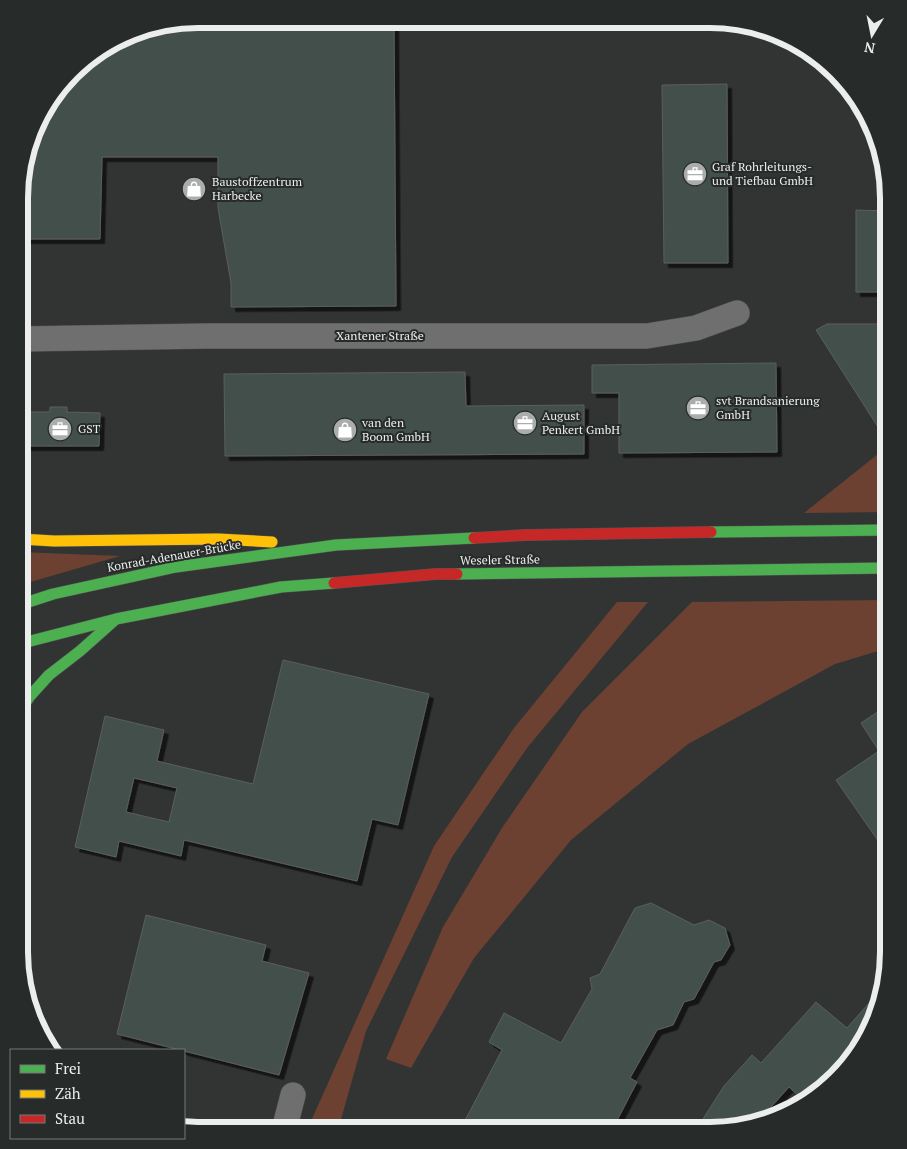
<svg xmlns="http://www.w3.org/2000/svg" width="907" height="1149" font-family="'PT Serif',serif">
	<style>
		.green { fill: #6c4132 }
		.building { fill: #424f4c; stroke: #5c5e5d; fill-rule: evenodd; filter: url(#shadow) }
		.lines { fill: none; stroke-linecap: round; stroke-linejoin: round }
		.street-casing { stroke: #515352; stroke-width: 26 }
		.fast-casing { stroke: #515352; stroke-width: 12 }
		.slow-casing { stroke: #515352; stroke-width: 12 }
		.jam-casing { stroke: #515352; stroke-width: 12 }
		.street { stroke: #6e6f6e; stroke-width: 25 }
		.fast { stroke: #4caf50; stroke-width: 11 }
		.slow { stroke: #ffc107; stroke-width: 11 }
		.jam { stroke: #c62828; stroke-width: 11 }
		.labels { text-anchor: middle; stroke-width: 4; stroke-linejoin: round; paint-order: stroke }
		.poi-label { font-size: 12px; fill: #ebeeed; stroke: #272b2a; text-anchor: start }
		.street-label { font-size: 12px; fill: #ebeeed; stroke: #272b2a }
		.rim { fill: none; stroke: #ebeeed; stroke-width: 6 }
	</style>
	<defs>
		<filter id="shadow"><feDropShadow dx="4.5" dy="4.5" stdDeviation="0" flood-color="#0009"/></filter>
	</defs>
	<rect width="100%" height="100%" fill="#323433"/>
	<path class="green" d="M888,446V512L804,513Z
		M20,552L120,556L20,585Z
		M888,600V648L835,664L688,744L571,840L474,958L411,1068L386,1059L443,927L502,828L582,712L692,602Z
		M617,602H648L527,748L452,857L366,1031L338,1130H307L434,846L514,728Z"/>
	<path class="building" d="M187,21H394L396,306L231,307V283L218,208V157H102L100,239H20V174L43,109L80,63L82,62H100V51L140,28Z
		M727,84L728,263H664L662,85Z
		M856,210L888,211V292H856Z
		M827,324H888V420L878,427L816,330Z
		M776,363L777,452L619,453V393H592V365Z
		M465,372L466,406L584,405V454L225,456L224,374Z
		M50,407H67V412L100,413L99,446H20V412H50Z
		M283,660L429,694L398,825L372,819L357,881L184,840L181,856L119,841L116,857L75,847L105,716L164,730L157,761L253,784ZM134,778L177,788L169,822L126,812Z
		M888,705V855L836,780L879,751L861,723Z
		M651,903L694,925L709,920L725,928L730,945L721,960L714,962L694,999L684,1002L673,1025L657,1030L630,1078L637,1082L612,1130H460L502,1050L489,1042L504,1013L561,1043L592,989L590,978L600,974L635,908Z
		M146,915L266,945L262,961L309,973L279,1075L184,1051V1050H180L117,1034Z
		M877,994L858,1050L804,1101L789,1087L762,1117L721,1130H696L724,1086L752,1055L761,1063L816,1002L847,1028Z"/>
	<g class="lines">
		<g class="street-casing">
			<path id="street" d="M20,339L208,336H647L696,328L737,313
				M284,1130L293,1095"/>
		</g>
		<g class="fast-casing">
			<path id="fast" d="M711,532L888,530
				M457,574L888,568
				M19,605L53,594L176,567L336,545L474,538
				M19,644L116,619L281,587L334,583
				M19,712L30,696L49,675L80,651L116,619"/>
		</g>
		<g class="slow-casing">
			<path id="slow" d="M20,539L54,541L218,539L272,542"/>
		</g>
		<g class="jam-casing">
			<path id="jam" d="M474,538L526,535L711,532
				M334,583L436,574H457"/>
		</g>
		<use href="#street" class="street"/>
		<use href="#fast" class="fast"/>
		<use href="#slow" class="slow"/>
		<use href="#jam" class="jam"/>
	</g>
	<defs>
		<g id="office-disc" transform="scale(1.25)"><circle r="9.5" fill="#aaadac" stroke="#272b2a"/><path d="M-6-3h4V-5.5h4V-3h4V5H-6ZM-1-4.5V-3h2v-1.5ZM-6 0V1H6V0Z" fill="#fff"/></g>
		<g id="shop-disc" transform="scale(1.25)"><circle r="9.5" fill="#aaadac" stroke="#272b2a"/><path d="M-5-2.5h2.3a2.7 3.5 0 0 1 5.4 0H5L5.5 6h-11ZM-1.5-2.5h3a1.5 2.3 0 0 0-3 0Z" fill="#fff"/></g>
	</defs>
	<g fill-rule="evenodd">
		<use href="#office-disc" x="695" y="174"/>
		<use href="#shop-disc" x="194" y="189"/>
		<use href="#office-disc" x="698" y="408"/>
		<use href="#office-disc" x="525" y="423"/>
		<use href="#office-disc" x="60" y="429"/>
		<use href="#shop-disc" x="345" y="430"/>
	</g>
	<g class="labels">
		<g class="poi-label">
			<text x="712" y="171">Graf Rohrleitungs-<tspan x="712" dy="14">und Tiefbau GmbH</tspan></text>
			<text x="212" y="186">Baustoffzentrum<tspan x="212" dy="14">Harbecke</tspan></text>
			<text x="716" y="405">svt Brandsanierung<tspan x="716" dy="14">GmbH</tspan></text>
			<text x="542" y="420">August<tspan x="542" dy="14">Penkert GmbH</tspan></text>
			<text x="362" y="427">van den<tspan x="362" dy="14">Boom GmbH</tspan></text>
			<text x="78" y="433">GST</text>
		</g>
		<g class="street-label">
			<text x="380" y="340">Xantener Straße</text>
			<text transform="translate(174 556) rotate(-10)" y="4">Konrad-Adenauer-Brücke</text>
			<text transform="translate(500 560) rotate(-1)" y="4">Weseler Straße</text>
		</g>
	</g>
	<path d="M0 0H907V1149H0ZM198 28H710A170 170 0 0 1 880 198V952A170 170 0 0 1 710 1122H198A170 170 0 0 1 28 952V198A170 170 0 0 1 198 28Z" fill="#272b2a" fill-rule="evenodd"/>
	<path class="rim" d="M198 28H710A170 170 0 0 1 880 198V952A170 170 0 0 1 710 1122H198A170 170 0 0 1 28 952V198A170 170 0 0 1 198 28Z"/>
	<rect x="10" y="1049" width="175" height="90" fill="#272b2a" stroke="#757978"/>
	<rect x="20" y="1065" width="25" height="8" fill="#4caf50" stroke="#757978"/>
	<text x="55" y="1074" font-size="15" fill="#ebeeed">Frei</text>
	<rect x="20" y="1090" width="25" height="8" fill="#ffc107" stroke="#757978"/>
	<text x="55" y="1099" font-size="15" fill="#ebeeed">Zäh</text>
	<rect x="20" y="1115" width="25" height="8" fill="#c62828" stroke="#757978"/>
	<text x="55" y="1124" font-size="15" fill="#ebeeed">Stau</text>
	<g transform="translate(872 35) rotate(190)" stroke="#272b2a" stroke-width="4" paint-order="stroke">
	<path d="M0-4L9 19L0 12L-9 19Z" fill="#ebeeed"/>
	<text y="-8" font-size="14" font-weight="bold" text-anchor="middle" fill="#ebeeed">N</text>
	</g>
</svg>
